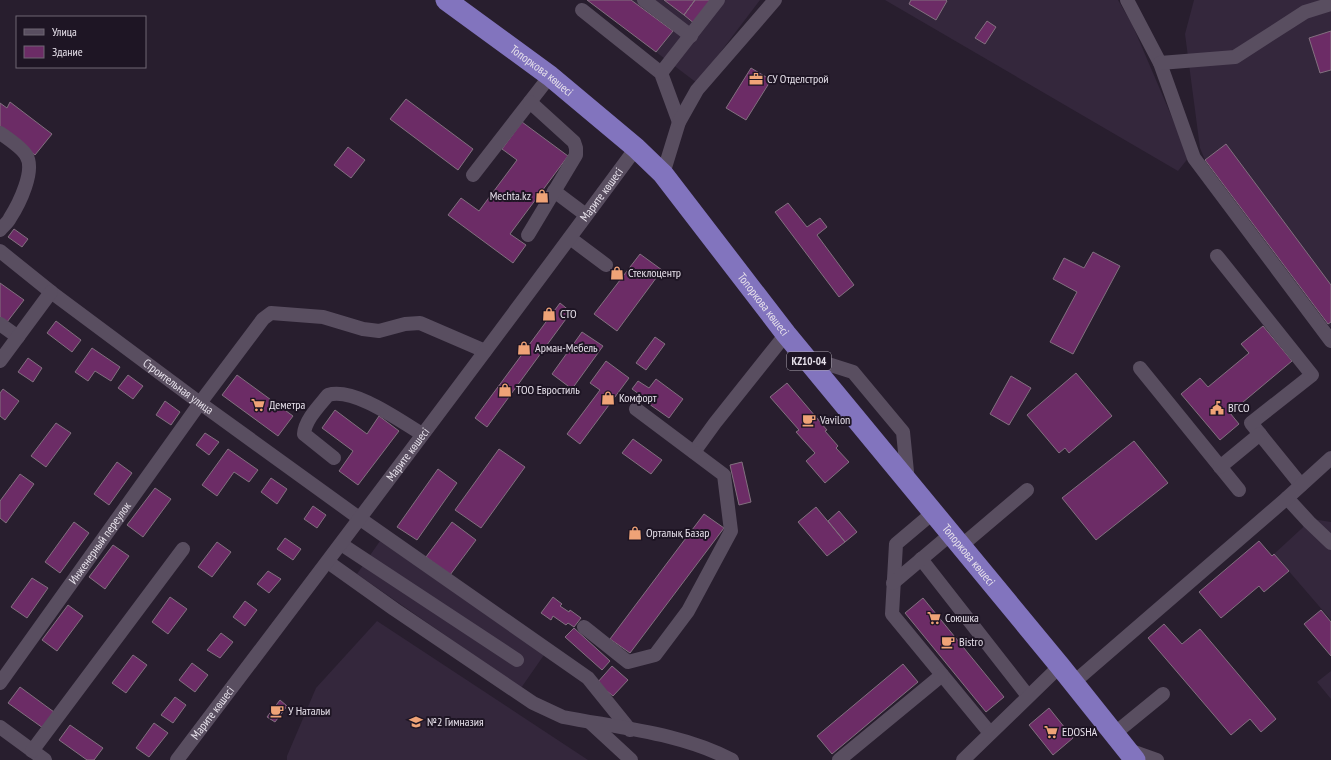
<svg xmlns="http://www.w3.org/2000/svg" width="1331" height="760" font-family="'PT Sans Narrow',sans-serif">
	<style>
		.built { fill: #34273c }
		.building { fill: #6c2c66; stroke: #82707f }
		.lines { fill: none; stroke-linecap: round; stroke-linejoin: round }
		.minor { stroke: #594e60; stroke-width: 14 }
		.highway { stroke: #8274be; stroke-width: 21 }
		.labels { text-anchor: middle; stroke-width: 4; stroke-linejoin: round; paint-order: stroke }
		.shield { fill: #1e1524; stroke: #aaa3af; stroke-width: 1 }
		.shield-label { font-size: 11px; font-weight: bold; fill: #e6e0ea }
		.street-label { font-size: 12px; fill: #e6e0ea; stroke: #1e1524 }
		.poi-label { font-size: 12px; fill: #e6e0ea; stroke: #1e1524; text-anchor: start }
	</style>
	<rect width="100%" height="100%" fill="#281e2e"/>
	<path class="built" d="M587,0H760L697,83Z
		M885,0H1118L1132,24L1189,157L1178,171Z
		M1194,0H1331V328L1205,160L1200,148L1185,34Z
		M1312,519L1331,522V620L1274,554Z
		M380,541L544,655L521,688L357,574Z
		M377,621L588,760H287V756L316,688Z
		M1331,671V699L1317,682Z"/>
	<path class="building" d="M587,0H631L673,31L656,52Z
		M664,0H695L684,15Z
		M695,0H713L695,24L684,15Z
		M911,0H946L947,1L936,20L909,4Z
		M987,21L996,27L985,44L975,38Z
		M1331,31V70L1320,73L1309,38Z
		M751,68L771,80L746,120L726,108Z
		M406,99L473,149L458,170L390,119Z
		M10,102L52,134L35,155L0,130V103L7,108Z
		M522,122L568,156L510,234L526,245L513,263L448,215L461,198L479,211L517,160L502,149Z
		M1226,144L1331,285V322L1328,324L1205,160Z
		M348,147L365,160L351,178L334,165Z
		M788,203L807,227L820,218L827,227L817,235L854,285L839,297L775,212Z
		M14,229L28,239L22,247L8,237Z
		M1093,252L1120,266L1073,354L1050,342L1077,292L1053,279L1064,258L1084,268Z
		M640,254L662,270L617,331L594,314Z
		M0,283L24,300L7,322L0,317Z
		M560,303L571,312L487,427L475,418Z
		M56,321L81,340L72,352L47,333Z
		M1263,326L1292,361L1230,413L1239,424L1220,440L1181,394L1200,378L1208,387L1249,353L1241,344Z
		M582,332L603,346L572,389L552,374Z
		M655,337L665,344L646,370L636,363Z
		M92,348L120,367L111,381L95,371L88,381L75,372Z
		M28,358L42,368L33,382L18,372Z
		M606,361L629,378L580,444L567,434L600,390L590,383Z
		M1076,373L1112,416L1069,453L1065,448L1059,453L1027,415Z
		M128,375L143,386L133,399L118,388Z
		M237,375L293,416L278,436L222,395Z
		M1011,376L1031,388L1009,425L990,414Z
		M656,379L683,399L669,418L642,399L643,397L632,389L638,381L649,388Z
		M787,383L827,430L825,431L838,446L836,448L849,462L825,483L806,461L815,453L796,432L799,430L770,397Z
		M3,389L19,401L5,420L0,416V393Z
		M165,401L180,412L171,425L156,415Z
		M335,410L367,434L379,416L399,431L358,485L339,471L353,451L322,428Z
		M56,423L71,433L46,467L31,456Z
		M205,433L219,442L209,455L196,445Z
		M633,439L662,460L651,474L622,453Z
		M1134,441L1168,483L1096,540L1062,498Z
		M228,449L258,470L249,482L234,472L217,496L202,485Z
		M499,449L525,467L481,528L455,510Z
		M117,462L132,473L109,505L94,494Z
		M742,462L751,502L739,505L730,465Z
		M438,469L457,483L417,540L397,527Z
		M20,474L34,484L6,523L0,518V501Z
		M271,478L287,489L277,504L261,492Z
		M155,488L171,499L143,537L127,525Z
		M313,506L326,515L317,528L304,519Z
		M816,507L845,542L827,556L798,522Z
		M839,511L857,532L845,542L828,521Z
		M704,514L724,528L630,653L610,639Z
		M74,522L89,533L60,573L45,562Z
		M452,522L476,540L450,575L426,557Z
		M285,538L301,549L293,560L277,549Z
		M1259,541L1272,556L1274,554L1289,571L1264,592L1259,586L1221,618L1199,592Z
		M217,542L231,552L212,577L198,567Z
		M113,545L129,556L105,589L89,577Z
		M268,571L281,579L269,593L257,584Z
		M32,578L48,588L27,618L11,607Z
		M170,597L187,609L168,634L152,622Z
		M553,597L562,604L560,606L569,612L570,610L581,618L574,627L568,623L566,625L553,616L551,620L541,613Z
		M923,598L1004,697L986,712L905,613Z
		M245,601L257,610L245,626L233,617Z
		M68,605L83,616L57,651L42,640Z
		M1321,610L1331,622V656L1304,624Z
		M1164,624L1182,644L1200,629L1276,719L1261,732L1250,719L1231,735L1148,638Z
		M574,628L610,661L602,670L565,637Z
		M221,633L233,642L220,658L207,650Z
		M133,655L147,665L126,693L112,683Z
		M192,663L208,675L195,692L179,680Z
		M903,664L918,682L832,754L817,736Z
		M612,666L628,680L613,696L597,683Z
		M20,687L54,712L43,728L8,703Z
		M175,697L186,705L173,723L161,715Z
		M280,700L287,706L275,722L267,717Z
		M1049,708L1073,738L1053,755L1029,725Z
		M154,723L168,733L149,757L136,748Z
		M70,725L103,748L94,760H87L59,740Z"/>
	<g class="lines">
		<g class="minor">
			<path d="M644,0L691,36"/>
			<path d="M1127,0L1160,63L1194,158L1331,341"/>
			<path d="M582,10L661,73L679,122"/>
			<path d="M1160,63L1235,57L1305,12L1331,4"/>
			<path d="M661,73L718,0"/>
			<path d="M0,133C7,138 21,147 26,155C36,170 19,204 10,218C8,223 3,226 0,230"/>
			<path d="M663,174L679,122L697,90L775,0"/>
			<path d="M473,175L550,76"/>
			<path d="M554,191L586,215"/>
			<path d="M528,235L576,155V148L574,142L530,102"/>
			<path d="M570,238L606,265"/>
			<path id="s1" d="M0,251L51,292L200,403L359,518L588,678L630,730"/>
			<path d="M1217,256L1312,375L1251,423L1301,485"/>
			<path d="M0,324L18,337"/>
			<path d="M806,357L853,372L903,432L908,482"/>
			<path d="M0,361L51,292"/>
			<path d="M1140,368L1239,490"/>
			<path d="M694,452L715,423L786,334"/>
			<path d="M334,458L304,434C305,420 319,406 328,395C354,387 400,421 422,434"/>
			<path d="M1220,467L1260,434"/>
			<path d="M1287,498L1309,522L1331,543"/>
			<path d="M934,512L896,544L892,614L990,733"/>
			<path d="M341,544L517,660"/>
			<path d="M961,546L1027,490"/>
			<path d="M921,559L1028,696"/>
			<path d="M328,562L394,609L533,703L563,717C620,728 681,733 732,760"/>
			<path d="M893,583L951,534"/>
			<path d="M584,627L628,662L655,655L688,611L731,531L724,475L636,409"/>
			<path id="s2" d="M0,683L200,403L263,319L271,313L323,317L363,329L379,331L405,324L420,323L485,351"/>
			<path d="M1073,683L1287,498L1331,458"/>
			<path d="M591,723L631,760"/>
			<path d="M0,727L45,760"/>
			<path d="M1114,734L1163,694"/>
			<path d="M1126,749L1157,760"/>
			<path d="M32,751L183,549"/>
			<path id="s3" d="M177,760C331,557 485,353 636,148"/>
			<path d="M839,760L942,675"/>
			<path d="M963,760L1060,666"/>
		</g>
		<path class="highway" id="s4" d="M446,0L550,76L636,148L663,174L786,334L1060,666L1135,760"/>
	</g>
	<defs>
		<g id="office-bare" transform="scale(1.08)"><path d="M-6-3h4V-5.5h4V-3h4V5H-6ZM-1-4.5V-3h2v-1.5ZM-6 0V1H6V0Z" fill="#efa377" stroke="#1e1524" stroke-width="2.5" paint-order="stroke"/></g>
		<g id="shop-bare" transform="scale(1.08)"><path d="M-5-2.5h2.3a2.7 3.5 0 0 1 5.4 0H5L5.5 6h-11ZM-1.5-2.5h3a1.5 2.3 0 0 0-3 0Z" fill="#efa377" stroke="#1e1524" stroke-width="2.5" paint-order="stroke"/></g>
		<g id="supermarket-bare" transform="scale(1.08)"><path d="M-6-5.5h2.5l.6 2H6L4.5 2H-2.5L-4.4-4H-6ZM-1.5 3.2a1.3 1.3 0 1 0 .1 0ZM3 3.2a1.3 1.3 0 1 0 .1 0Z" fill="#efa377" stroke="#1e1524" stroke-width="2.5" paint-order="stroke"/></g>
		<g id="civic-bare" transform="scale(1.08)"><path d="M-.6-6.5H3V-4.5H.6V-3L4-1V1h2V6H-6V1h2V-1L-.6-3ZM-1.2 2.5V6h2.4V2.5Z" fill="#efa377" stroke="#1e1524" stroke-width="2.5" paint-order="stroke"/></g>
		<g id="cafe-bare" transform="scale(1.08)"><path d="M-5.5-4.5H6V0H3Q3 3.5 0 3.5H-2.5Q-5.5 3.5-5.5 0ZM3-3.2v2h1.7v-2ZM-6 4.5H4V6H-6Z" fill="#efa377" stroke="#1e1524" stroke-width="2.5" paint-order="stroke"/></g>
		<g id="school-bare" transform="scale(1.08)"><path d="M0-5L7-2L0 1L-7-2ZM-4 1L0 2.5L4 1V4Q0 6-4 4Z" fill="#efa377" stroke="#1e1524" stroke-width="2.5" paint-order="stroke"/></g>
	</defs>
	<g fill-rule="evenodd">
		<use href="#office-bare" x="756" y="79"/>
		<use href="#shop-bare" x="542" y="196"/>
		<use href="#shop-bare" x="617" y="273"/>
		<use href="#shop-bare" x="549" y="314"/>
		<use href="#shop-bare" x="524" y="348"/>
		<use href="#shop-bare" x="505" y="390"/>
		<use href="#shop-bare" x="608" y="398"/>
		<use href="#supermarket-bare" x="258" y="405"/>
		<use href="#civic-bare" x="1217" y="408"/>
		<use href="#cafe-bare" x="809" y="420"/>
		<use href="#shop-bare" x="635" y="533"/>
		<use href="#supermarket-bare" x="934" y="618"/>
		<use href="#cafe-bare" x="948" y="642"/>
		<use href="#cafe-bare" x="277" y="711"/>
		<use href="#school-bare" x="416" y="722"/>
		<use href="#supermarket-bare" x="1051" y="732"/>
	</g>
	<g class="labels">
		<rect class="shield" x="787" y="352" width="44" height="18" rx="3"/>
		<g class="shield-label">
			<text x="809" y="365">KZ10-04</text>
		</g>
		<g class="street-label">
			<text dy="4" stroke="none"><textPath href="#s4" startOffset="119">Топоркова көшесі</textPath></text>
			<text dy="4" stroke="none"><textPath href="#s3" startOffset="707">Марите көшесі</textPath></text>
			<text dy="4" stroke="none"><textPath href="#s4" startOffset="443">Топоркова көшесі</textPath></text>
			<text dy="4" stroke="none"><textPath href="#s1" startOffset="224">Строительная улица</textPath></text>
			<text dy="4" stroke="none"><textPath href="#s3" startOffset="383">Марите көшесі</textPath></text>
			<text dy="4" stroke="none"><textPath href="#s2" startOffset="172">Инженерный переулок</textPath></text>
			<text dy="4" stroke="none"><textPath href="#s4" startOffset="767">Топоркова көшесі</textPath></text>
			<text dy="4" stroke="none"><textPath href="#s3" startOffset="59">Марите көшесі</textPath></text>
		</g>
		<g class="poi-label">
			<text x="767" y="83">СУ Отделстрой</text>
			<text x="531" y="200" text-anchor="end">Mechta.kz</text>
			<text x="628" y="277">Стеклоцентр</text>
			<text x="560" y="318">СТО</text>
			<text x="535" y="352">Арман-Мебель</text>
			<text x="516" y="394">ТОО Евростиль</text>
			<text x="619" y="402">Комфорт</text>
			<text x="269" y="409">Деметра</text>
			<text x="1228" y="412">ВГСО</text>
			<text x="820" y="424">Vavilon</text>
			<text x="646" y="537">Орталық Базар</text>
			<text x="945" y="622">Союшка</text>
			<text x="959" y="646">Bistro</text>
			<text x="288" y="715">У Натальи</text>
			<text x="427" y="726">№2 Гимназия</text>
			<text x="1062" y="736">EDOSHA</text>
		</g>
	</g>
	<rect x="16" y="16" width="130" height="52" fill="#1e1524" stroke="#6e6673"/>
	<rect x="24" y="29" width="20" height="6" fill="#594e60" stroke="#6e6673"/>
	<text x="52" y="36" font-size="12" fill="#e6e0ea">Улица</text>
	<rect x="24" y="46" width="20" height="12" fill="#6c2c66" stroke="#6e6673"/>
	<text x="52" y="56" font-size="12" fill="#e6e0ea">Здание</text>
</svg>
